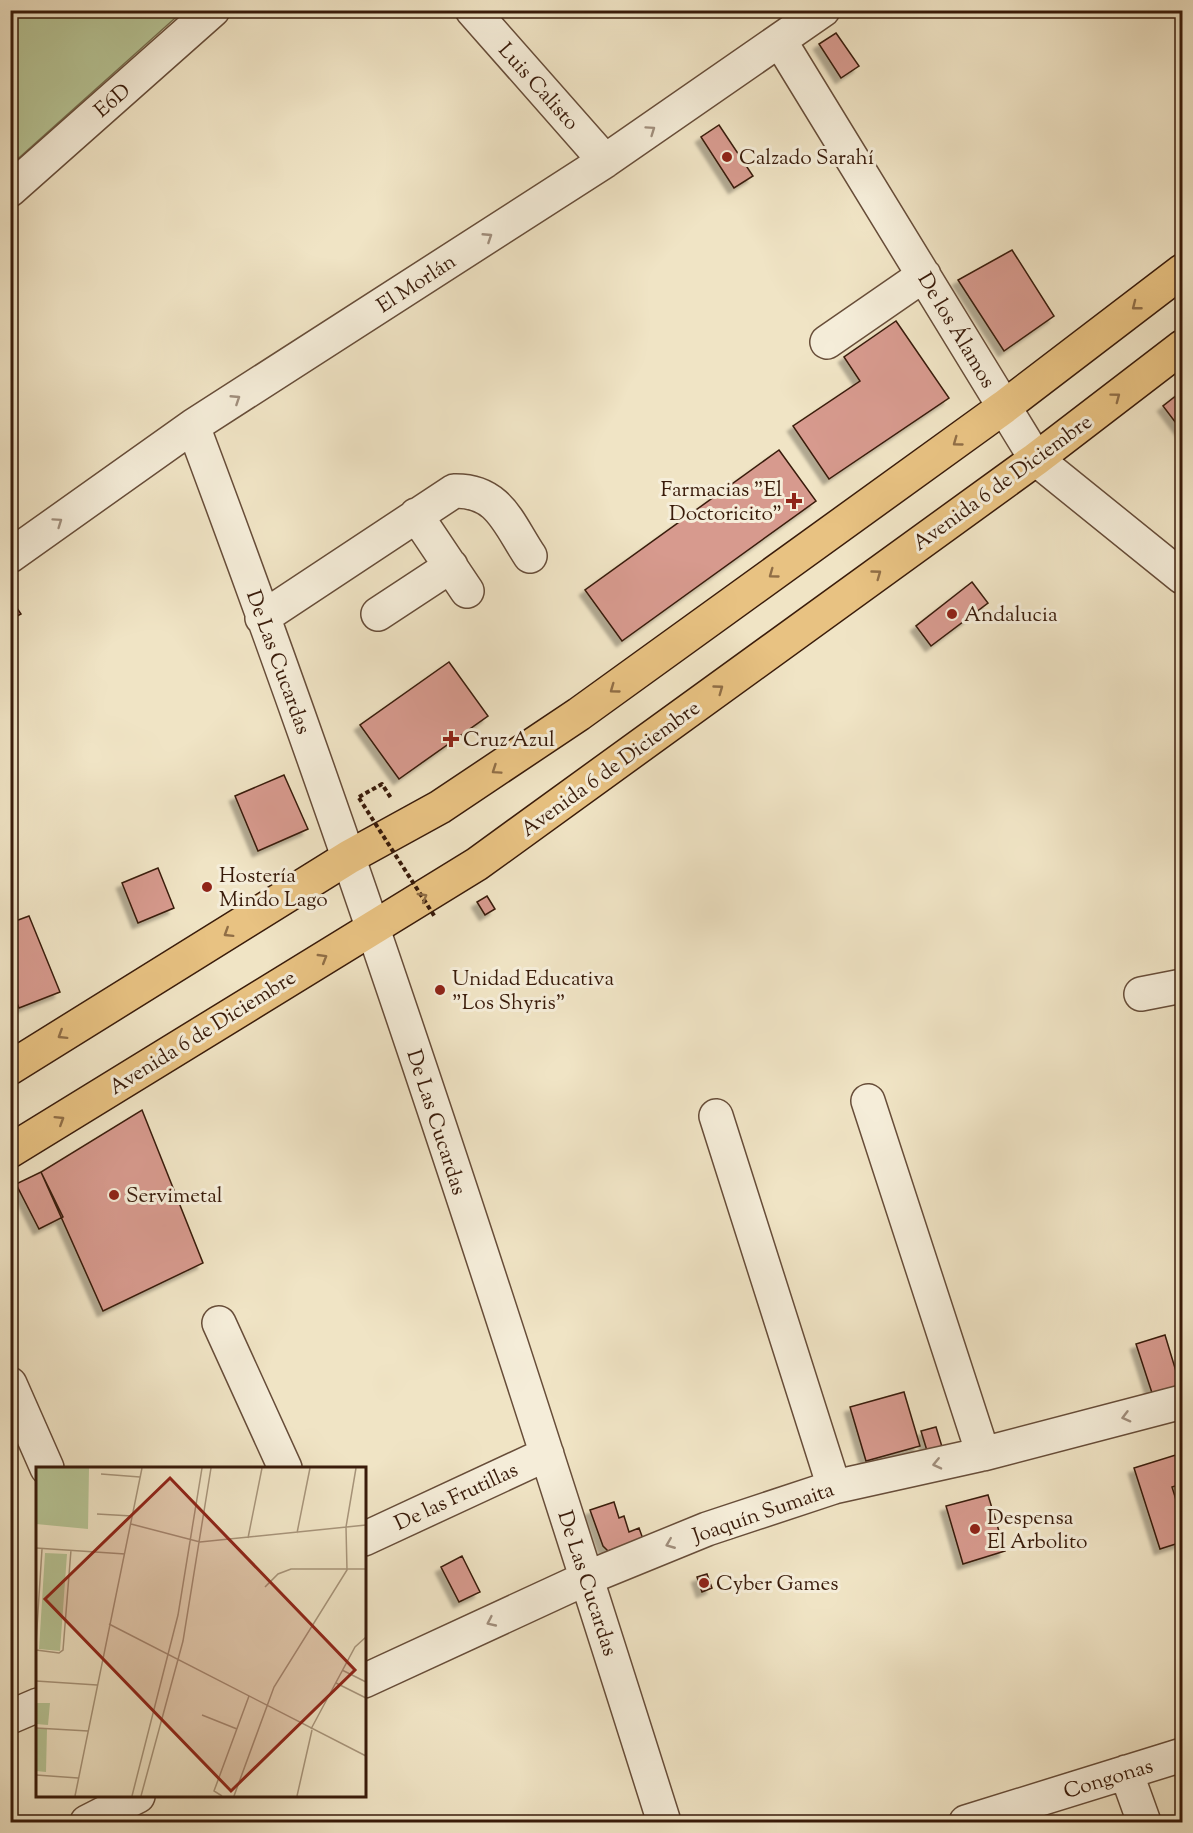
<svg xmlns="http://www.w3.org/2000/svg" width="1193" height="1833" font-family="'Sorts Mill Goudy',serif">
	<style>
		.green { fill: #b7c596; stroke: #787050; stroke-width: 1.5 }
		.building { fill: #d79a8e; stroke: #391b0a; stroke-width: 1.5; filter: url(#shadow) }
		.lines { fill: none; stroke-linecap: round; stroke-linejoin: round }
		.minor-casing { stroke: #674d39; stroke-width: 36 }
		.major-casing { stroke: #391b0a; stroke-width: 36 }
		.path { stroke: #391b0a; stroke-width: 4; stroke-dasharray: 4.5 3; stroke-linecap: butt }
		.minor { stroke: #f5edd9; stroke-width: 33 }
		.major { stroke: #e8c282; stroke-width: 33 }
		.path-bridge { stroke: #391b0a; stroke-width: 4; stroke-dasharray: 4.5 3; stroke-linecap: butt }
		.oneway { stroke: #a08e7c }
		.oneway2 { stroke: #906e46 }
		.poi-dot { fill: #8f2418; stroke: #f5edd9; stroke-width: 2 }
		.labels { text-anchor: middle; stroke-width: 6; stroke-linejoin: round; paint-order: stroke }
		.street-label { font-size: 21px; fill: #391b0a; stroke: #f5edd9 }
		.poi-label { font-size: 21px; fill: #391b0a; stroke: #f5edd9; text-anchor: start }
		.inset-road { fill: none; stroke: #a7947a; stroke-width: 1.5 }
		.view { fill: #8f2418; fill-opacity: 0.15; stroke: #8f2418; stroke-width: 3 }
		.inset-edge { fill: none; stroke: #391b0a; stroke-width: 3 }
	</style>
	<defs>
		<filter id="shadow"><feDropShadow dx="-5.5" dy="5.5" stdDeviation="1.5" flood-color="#0004"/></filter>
	</defs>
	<rect width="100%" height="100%" fill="#f0e4c5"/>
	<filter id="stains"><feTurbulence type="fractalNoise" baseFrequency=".00333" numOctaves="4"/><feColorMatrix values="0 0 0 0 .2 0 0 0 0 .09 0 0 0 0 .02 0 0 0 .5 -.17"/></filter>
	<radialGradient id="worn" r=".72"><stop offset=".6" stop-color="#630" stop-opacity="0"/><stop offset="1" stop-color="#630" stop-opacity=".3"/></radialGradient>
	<path class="green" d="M11,10H183V11L11,165Z"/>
	<path class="building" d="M836,33L859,66L841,78L819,44Z
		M719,125L753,176L734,188L701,137Z
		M1012,250L1054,316L1004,351L958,280Z
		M896,321L949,398L829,479L793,426L860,381L844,357Z
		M1182,391V431L1163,406Z
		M779,450L816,501L622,641L585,590Z
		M972,582L988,603L931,646L916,626Z
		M10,598L21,614L10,620Z
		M449,662L488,716L399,779L360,725Z
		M284,775L308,829L258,851L235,796Z
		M158,868L174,908L138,923L122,883Z
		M487,896L495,909L485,915L477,902Z
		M29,916L60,992L19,1008L10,986V923Z
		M142,1110L203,1263L103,1311L41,1172Z
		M41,1172L63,1217L39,1229L16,1184Z
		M1165,1335L1182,1391L1155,1402L1136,1344Z
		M904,1392L920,1446L866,1461L850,1407Z
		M936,1427L943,1450L928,1454L921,1431Z
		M1182,1453V1484L1172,1487L1182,1519V1542L1160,1549L1134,1468Z
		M988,1495L1005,1551L963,1564L946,1506Z
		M614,1502L619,1518L624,1516L629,1532L639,1528L643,1539L608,1551L603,1546L590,1510Z
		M462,1556L480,1592L459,1602L441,1567Z
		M707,1574L712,1588L702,1592L697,1577Z"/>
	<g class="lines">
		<g class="minor-casing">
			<path id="minor" d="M472,10L605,161
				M780,41L1036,459L1182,577
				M10,190L213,10
				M827,342L924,275
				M193,426C366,886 516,1354 664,1822
				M416,515L467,591
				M10,556L193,426L605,161L823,10
				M378,614L451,566
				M262,618L454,491C499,490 508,523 530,556
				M1141,994L1182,986
				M868,1101L983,1454
				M716,1116L834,1487
				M219,1323L285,1468
				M10,1384L47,1468
				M364,1539L547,1454
				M364,1681L587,1578L707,1529L834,1487L983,1454L1182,1402
				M10,1717L38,1705
				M1126,1772L1144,1822
				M87,1822L138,1796
				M966,1822L1182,1755"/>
		</g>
		<g class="major-casing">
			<path id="major" d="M10,1068L349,857L440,807L579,714L1004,407L1182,271
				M10,1151L477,864L1036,459L1182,347"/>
		</g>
		<path class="path" d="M359,797L382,784L391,798"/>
		<use href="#minor" class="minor"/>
		<use href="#major" class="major"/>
		<path class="path-bridge" d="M359,798L435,917"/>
	</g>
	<defs><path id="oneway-chevron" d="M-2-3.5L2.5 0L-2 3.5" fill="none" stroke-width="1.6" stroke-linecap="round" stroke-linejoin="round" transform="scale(1.5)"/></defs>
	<g class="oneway">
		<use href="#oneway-chevron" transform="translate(651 130) rotate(-35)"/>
		<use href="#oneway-chevron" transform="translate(488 237) rotate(-33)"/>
		<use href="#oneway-chevron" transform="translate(236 399) rotate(-33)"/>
		<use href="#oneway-chevron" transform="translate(58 522) rotate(-35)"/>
		<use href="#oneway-chevron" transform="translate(1126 1417) rotate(165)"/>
		<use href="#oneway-chevron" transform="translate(937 1464) rotate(167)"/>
		<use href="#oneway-chevron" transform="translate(670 1544) rotate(158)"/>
		<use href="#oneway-chevron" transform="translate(491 1622) rotate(155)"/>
	</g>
	<g class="oneway2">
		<use href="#oneway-chevron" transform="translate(1136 306) rotate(142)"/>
		<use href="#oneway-chevron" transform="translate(1116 397) rotate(-37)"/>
		<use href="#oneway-chevron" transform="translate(957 442) rotate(144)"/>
		<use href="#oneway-chevron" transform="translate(773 574) rotate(144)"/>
		<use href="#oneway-chevron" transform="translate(877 574) rotate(-36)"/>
		<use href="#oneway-chevron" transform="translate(614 689) rotate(144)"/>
		<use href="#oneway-chevron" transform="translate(719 689) rotate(-36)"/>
		<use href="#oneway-chevron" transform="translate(496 770) rotate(146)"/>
		<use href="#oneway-chevron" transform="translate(423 897) rotate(-31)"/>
		<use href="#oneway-chevron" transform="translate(228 933) rotate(148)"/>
		<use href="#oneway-chevron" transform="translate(323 958) rotate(-31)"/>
		<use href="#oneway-chevron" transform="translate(62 1035) rotate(148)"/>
		<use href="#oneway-chevron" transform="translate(60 1120) rotate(-32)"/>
	</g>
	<g class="poi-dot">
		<circle cx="727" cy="157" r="6"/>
		<path d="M791 492h6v6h6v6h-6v6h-6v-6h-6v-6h6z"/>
		<circle cx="952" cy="614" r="6"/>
		<path d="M448 730h6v6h6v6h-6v6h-6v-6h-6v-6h6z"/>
		<circle cx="207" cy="887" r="6"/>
		<circle cx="440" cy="990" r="6"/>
		<circle cx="114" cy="1195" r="6"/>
		<circle cx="975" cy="1529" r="6"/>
		<circle cx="704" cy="1583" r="6"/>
	</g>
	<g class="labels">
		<g class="street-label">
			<text transform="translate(539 86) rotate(48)" y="7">Luis Calisto</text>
			<text transform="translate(112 100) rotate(-41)" y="7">E6D</text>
			<text transform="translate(416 283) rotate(-33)" y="7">El Morlán</text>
			<text transform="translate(957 330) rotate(59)" y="7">De los Álamos</text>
			<text transform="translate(1002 482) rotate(-36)" y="7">Avenida 6 de Diciembre</text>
			<text transform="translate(279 662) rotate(70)" y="7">De Las Cucardas</text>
			<text transform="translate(610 768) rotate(-36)" y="7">Avenida 6 de Diciembre</text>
			<text transform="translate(202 1032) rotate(-32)" y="7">Avenida 6 de Diciembre</text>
			<text transform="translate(437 1122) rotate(72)" y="7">De Las Cucardas</text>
			<text transform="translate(456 1496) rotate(-25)" y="7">De las Frutillas</text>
			<text transform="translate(763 1512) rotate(-19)" y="7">Joaquín Sumaita</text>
			<text transform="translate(588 1583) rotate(72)" y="7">De Las Cucardas</text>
			<text transform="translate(1108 1778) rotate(-17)" y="7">Congonas</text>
		</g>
		<g class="poi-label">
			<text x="739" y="164">Calzado Sarahí</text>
			<text x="782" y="496" text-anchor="end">Farmacias "El<tspan x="782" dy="24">Doctoricito"</tspan></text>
			<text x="964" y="621">Andalucia</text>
			<text x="463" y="746">Cruz Azul</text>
			<text x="219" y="882">Hostería<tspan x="219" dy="24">Mindo Lago</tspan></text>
			<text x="452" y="985">Unidad Educativa<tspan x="452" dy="24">"Los Shyris"</tspan></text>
			<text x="126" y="1202">Servimetal</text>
			<text x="987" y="1524">Despensa<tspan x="987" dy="24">El Arbolito</tspan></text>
			<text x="716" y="1590">Cyber Games</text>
		</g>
	</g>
	<g transform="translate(36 1467)">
		<rect width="330" height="330" fill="#f0e4c5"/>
		<path d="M0,1H53L52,62L0,57ZM9,86L31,87L24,184L3,182ZM0,236H14L12,258L0,257ZM0,261L11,262L10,305L0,304Z" fill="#b7c596"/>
		<path class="inset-road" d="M65,7L104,10M61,47L96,49M95,57L164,75L330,58M261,66L274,1M212,71L226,1M0,81L89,87M229,120L242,107L255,102H330M73,157L330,289M0,176L6,82M0,183L23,186L27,183L35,83M306,203L330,215M0,214L61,218M300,216L330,231M166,248L201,262M0,261L52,264M275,262L319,180L330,170M0,308L42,311M39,329L106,1M96,329L142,148L166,1M105,329L147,174L175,1M186,329L178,324L213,229M198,329L238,220L311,103L310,60L320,1M261,329L276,263"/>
		<path class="view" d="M134,11L319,203L195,324L9,132Z"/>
		<rect width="330" height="330" class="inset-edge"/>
	</g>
	<rect width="1193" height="1833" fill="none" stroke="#f0e4c5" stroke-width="36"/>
	<rect x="12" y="12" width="1169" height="1809" fill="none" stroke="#391b0a" stroke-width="3"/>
	<rect x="18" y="18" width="1157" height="1797" fill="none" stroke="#391b0a" stroke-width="1.5"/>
	<rect width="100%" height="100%" filter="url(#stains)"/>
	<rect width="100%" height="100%" fill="url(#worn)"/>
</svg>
